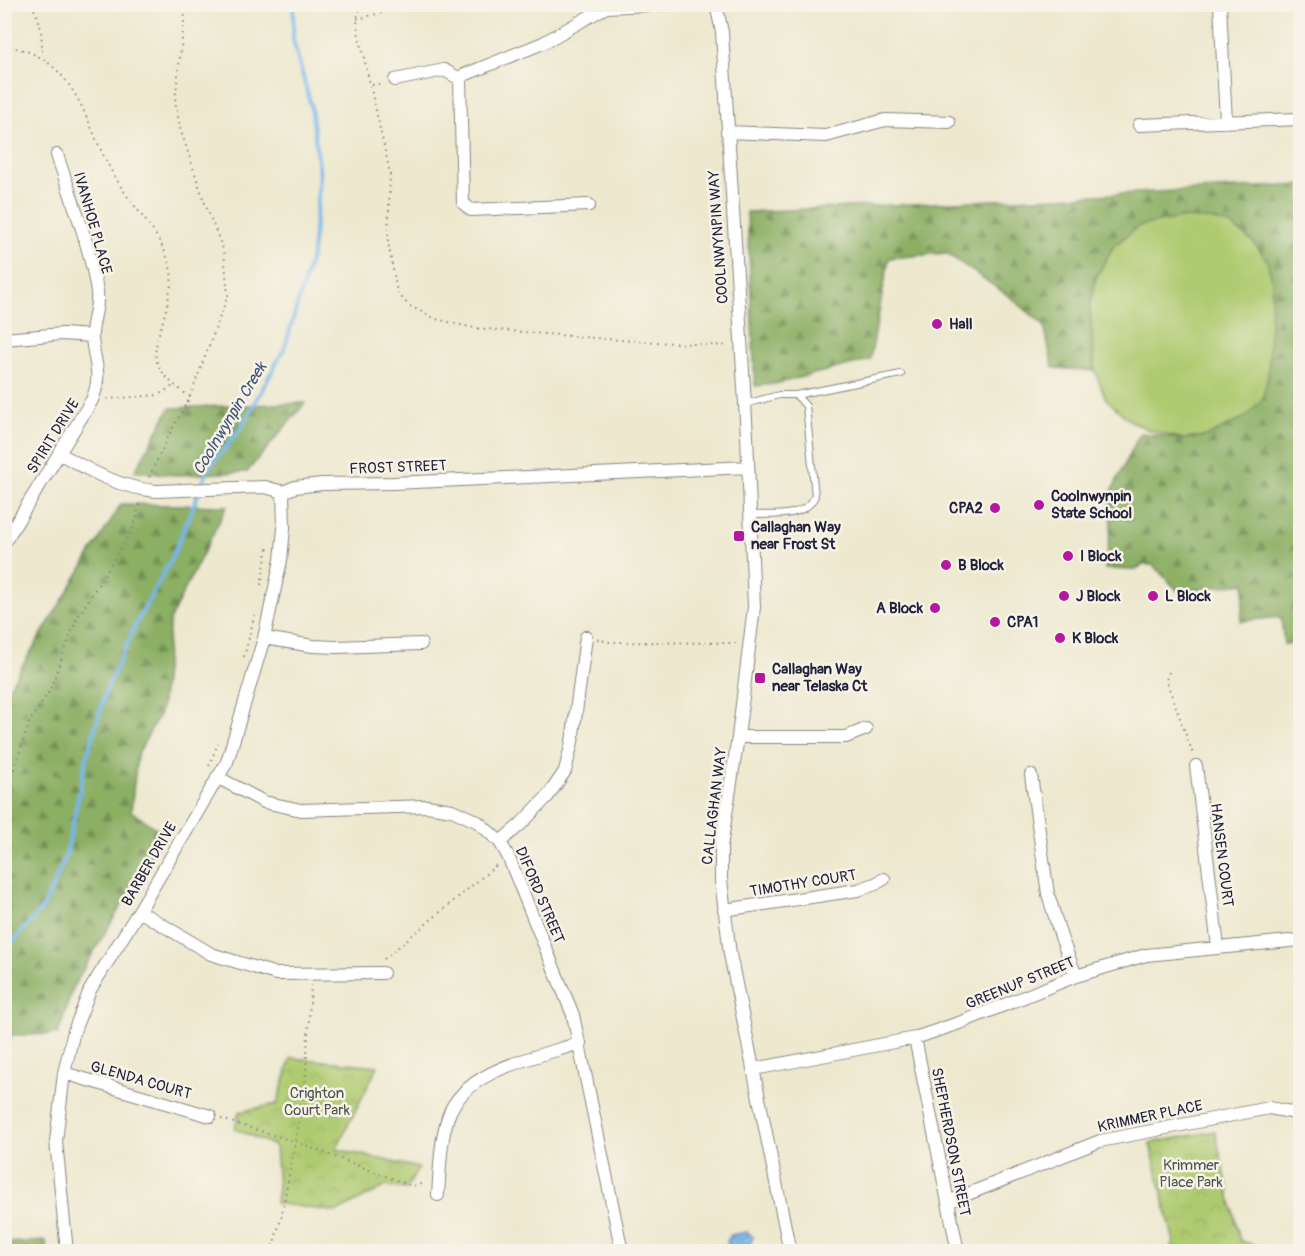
<svg xmlns="http://www.w3.org/2000/svg" width="1305" height="1256" font-family="Pangolin,sans-serif">
	<style>
		.forest { fill: url(#forest-firs); stroke: #56684f; stroke-width: 1.5 }
		.park { fill: url(#park-crowns); stroke: #687656; stroke-width: 1.5 }
		.garden { fill: #afcb71; stroke: #687656; stroke-width: 1.5 }
		.water { fill: url(#water-waves); stroke: #4c6c93; stroke-width: 1.5 }
		.lines { fill: none; stroke-linecap: round; stroke-linejoin: round }
		.stream { stroke: #77b7eb; stroke-width: 4 }
		.service-casing { stroke: #888584; stroke-width: 8 }
		.minor-casing { stroke: #888584; stroke-width: 14 }
		.path { stroke: #888584; stroke-width: 2; stroke-dasharray: 1.5 4.5; stroke-linecap: butt }
		.service { stroke: #fff; stroke-width: 6 }
		.minor { stroke: #fff; stroke-width: 12 }
		.poi-dot { fill: #b5179e; stroke: #f7f3e8; stroke-width: 2 }
		.labels { text-anchor: middle; stroke-width: 5; stroke-linejoin: round; paint-order: stroke }
		.street-label { font-size: 15px; fill: #22223b; stroke: #f7f3e8 }
		.poi-label { font-size: 15px; font-weight: bold; fill: #22223b; stroke: #f7f3e8; text-anchor: start }
		.park-label { font-size: 15px; fill: #4c554b; stroke: #f7f3e8 }
		.water-label { font-size: 16px; font-style: italic; fill: #405679; stroke: #f7f3e8 }
	</style>
	<defs>
		<pattern id="forest-firs" width="22" height="20" patternUnits="userSpaceOnUse" patternTransform="scale(1.5)"><rect width="22" height="20" fill="#8baf63"/><path d="M5 1l3.5 6h-7zM16 11l3.5 6h-7z" fill="#718e53"/></pattern>
		<pattern id="park-crowns" width="20" height="18" patternUnits="userSpaceOnUse" patternTransform="scale(1.5)"><rect width="20" height="18" fill="#afcb71"/><path d="M2 6a3 3 0 1 1 6 0M12 15a3 3 0 1 1 6 0" fill="none" stroke="#96ae63"/></pattern>
		<pattern id="water-waves" width="16" height="10" patternUnits="userSpaceOnUse" patternTransform="scale(1.5)"><rect width="16" height="10" fill="#77b7eb"/><path d="M0 5q4-4 8 0t8 0" fill="none" stroke="#6194c0"/></pattern>
	</defs>
	<rect width="100%" height="100%" fill="#f7f3e8"/>
	<filter id="ink" filterUnits="userSpaceOnUse"><feTurbulence type="fractalNoise" baseFrequency=".0167" numOctaves="2"/><feDisplacementMap in="SourceGraphic" scale="12" xChannelSelector="R" yChannelSelector="G"/><feConvolveMatrix kernelMatrix="1 2 1 2 8 2 1 2 1" color-interpolation-filters="sRGB"/></filter>
	<filter id="wash" filterUnits="userSpaceOnUse"><feTurbulence type="fractalNoise" baseFrequency=".008" numOctaves="4" result="noise"/><feDisplacementMap in="SourceGraphic" scale="24" xChannelSelector="R" yChannelSelector="G"/><feGaussianBlur stdDeviation="1.35" result="paint"/><feColorMatrix in="noise" values="0 0 0 0 0 0 0 0 0 0 0 0 0 0 0 0 0 1.4 0 .05"/><feComposite in="paint" operator="in"/></filter>
	<g filter="url(#wash)">
		<rect width="100%" height="100%" fill="#ede8ce"/>
		<path class="forest" d="M1300,185V643L1284,644L1281,617L1241,621L1245,583L1179,592L1153,565H1143L1135,570L1105,569L1111,524L1109,497L1140,433L1184,439L1208,436L1267,260L1253,242L1232,226H1139L1114,246L1096,278L1090,308L1095,371L1053,368L1044,325L1010,297L946,253L889,258L870,360L774,384L755,386L747,212Z
			M305,403L247,472L176,475L135,471L170,408Z
			M121,504L227,506L170,619L161,711L137,756L131,811L164,834L74,985L58,1034L12,1035L5,1052V694Z
			M46,1241L47,1251H5V1243Z"/>
		<path class="park" d="M291,1058L378,1066L336,1149L419,1168L406,1189L386,1186L337,1212L275,1203L278,1189L275,1146L235,1129L239,1112L277,1104Z
			M1215,1131L1240,1241L1279,1251H1168L1174,1242L1150,1143Z"/>
		<path class="garden" d="M1180,218L1214,220L1232,226L1253,242L1267,260L1272,281L1268,376L1262,399L1247,416L1208,436L1184,439L1149,430L1129,420L1106,399L1095,371L1090,308L1096,278L1114,246L1139,226Z"/>
		<path class="water" d="M747,1232L753,1237L750,1244L731,1247L727,1242L731,1235Z"/>
		<g class="lines">
			<path class="stream" d="M201,486L209,468L242,427L285,347L312,254L320,176L311,106L293,40L294,4
				M4,952L44,906L66,856L85,764L105,693L137,622L172,558L199,492"/>
		</g>
	</g>
	<g filter="url(#ink)">
		<g class="lines">
			<g class="service-casing">
				<path id="service" d="M745,404L779,395H796L901,374
					M751,515C772,514 805,519 815,496L806,406L796,395"/>
			</g>
			<g class="minor-casing">
				<path id="minor" d="M716,4L722,32L747,436L754,607L738,737L721,847V880L730,954L790,1252
					M1220,4L1226,122
					M395,80L444,70L460,79
					M1139,125L1300,119
					M727,132L826,136L885,120L949,122
					M589,205L471,210L463,203L460,79L464,75L543,43L606,7L671,4
					M4,339L62,334L92,336
					M59,453C90,471 120,488 156,491L265,487L283,492L295,487L322,484L393,483L748,467
					M4,543L92,400C103,374 94,363 92,338C91,323 99,308 97,292C90,245 72,200 57,155
					M264,638L313,646L336,647L421,644
					M738,737H846L866,729
					M1196,766L1218,947
					M1031,775L1048,894L1061,937L1076,976
					M217,777L264,802L301,810L427,806L452,810L478,822L500,842L508,856L573,1015L622,1252
					M500,842L521,824L548,796L565,771L572,742L586,637
					M724,910L858,890L875,884L884,879
					M139,911L211,954L276,974L383,973
					M915,1038L958,1252
					M754,1069L915,1038L962,1022L1076,976L1146,955L1300,940
					M64,1073L210,1116
					M438,1195C440,1169 440,1142 448,1117C464,1069 538,1057 580,1043
					M948,1202L1100,1141L1269,1108L1296,1113
					M67,1252L56,1141L64,1073L74,1031L90,990L139,911L227,762L264,638L281,560L284,528L283,492"/>
			</g>
			<path class="path" d="M31,4C42,20 42,37 42,56
				M361,4L357,19L358,31L390,173L388,242L397,292L408,305L436,319L474,328L619,340L729,346
				M357,19L417,4
				M4,46C81,55 84,130 118,182C136,212 165,237 171,272C173,279 170,288 169,295C160,348 135,358 190,397
				M372,85L384,83
				M107,399L158,395L173,386
				M149,477L171,431L190,397L228,295L224,252L204,201L180,128L175,101L186,4
				M261,585L268,546
				M597,639L608,642L738,643
				M244,657L255,614
				M1169,672L1166,680L1193,754
				M209,766L218,743
				M4,798L30,721L49,692L76,620L134,527L140,502
				M384,959L499,863
				M221,1119L296,1142L412,1186L425,1183
				M271,1252L281,1219L305,1087L311,985"/>
			<use href="#service" class="service"/>
			<use href="#minor" class="minor"/>
		</g>
	</g>
	<g class="poi-dot">
		<circle cx="937" cy="324" r="6"/>
		<circle cx="1039" cy="505" r="6"/>
		<circle cx="995" cy="508" r="6"/>
		<rect x="733" y="530" width="12" height="12" rx="3"/>
		<circle cx="1068" cy="556" r="6"/>
		<circle cx="946" cy="565" r="6"/>
		<circle cx="1064" cy="596" r="6"/>
		<circle cx="1153" cy="596" r="6"/>
		<circle cx="935" cy="608" r="6"/>
		<circle cx="995" cy="622" r="6"/>
		<circle cx="1060" cy="638" r="6"/>
		<rect x="754" y="672" width="12" height="12" rx="3"/>
	</g>
	<g class="labels">
		<g class="street-label">
			<text transform="translate(93 223) rotate(74)" y="5">IVANHOE PLACE</text>
			<text transform="translate(718 237) rotate(-94)" y="5">COOLNWYNPIN WAY</text>
			<text transform="translate(53 436) rotate(-58)" y="5">SPIRIT DRIVE</text>
			<text transform="translate(398 467) rotate(-2)" y="5">FROST STREET</text>
			<text transform="translate(714 806) rotate(-83)" y="5">CALLAGHAN WAY</text>
			<text transform="translate(1222 855) rotate(83)" y="5">HANSEN COURT</text>
			<text transform="translate(149 864) rotate(-60)" y="5">BARBER DRIVE</text>
			<text transform="translate(803 883) rotate(-9)" y="5">TIMOTHY COURT</text>
			<text transform="translate(540 895) rotate(67)" y="5">DIFORD STREET</text>
			<text transform="translate(1020 983) rotate(-22)" y="5">GREENUP STREET</text>
			<text transform="translate(141 1080) rotate(16)" y="5">GLENDA COURT</text>
			<text transform="translate(1150 1116) rotate(-12)" y="5">KRIMMER PLACE</text>
			<text transform="translate(951 1142) rotate(79)" y="5">SHEPHERDSON STREET</text>
		</g>
		<g class="poi-label">
			<text x="949" y="329">Hall</text>
			<text x="1051" y="501">Coolnwynpin<tspan x="1051" dy="17">State School</tspan></text>
			<text x="983" y="513" text-anchor="end">CPA2</text>
			<text x="751" y="532">Callaghan Way<tspan x="751" dy="17">near Frost St</tspan></text>
			<text x="1080" y="561">I Block</text>
			<text x="958" y="570">B Block</text>
			<text x="1076" y="601">J Block</text>
			<text x="1165" y="601">L Block</text>
			<text x="923" y="613" text-anchor="end">A Block</text>
			<text x="1007" y="627">CPA1</text>
			<text x="1072" y="643">K Block</text>
			<text x="772" y="674">Callaghan Way<tspan x="772" dy="17">near Telaska Ct</tspan></text>
		</g>
		<g class="park-label">
			<text x="317" y="1098">Crighton<tspan x="317" dy="17">Court Park</tspan></text>
			<text x="1191" y="1170">Krimmer<tspan x="1191" dy="17">Place Park</tspan></text>
		</g>
		<g class="water-label">
			<text transform="translate(229 418) rotate(-59)" y="6">Coolnwynpin Creek</text>
		</g>
	</g>
	<rect width="1305" height="1256" fill="none" stroke="#f7f3e8" stroke-width="24"/>
</svg>
